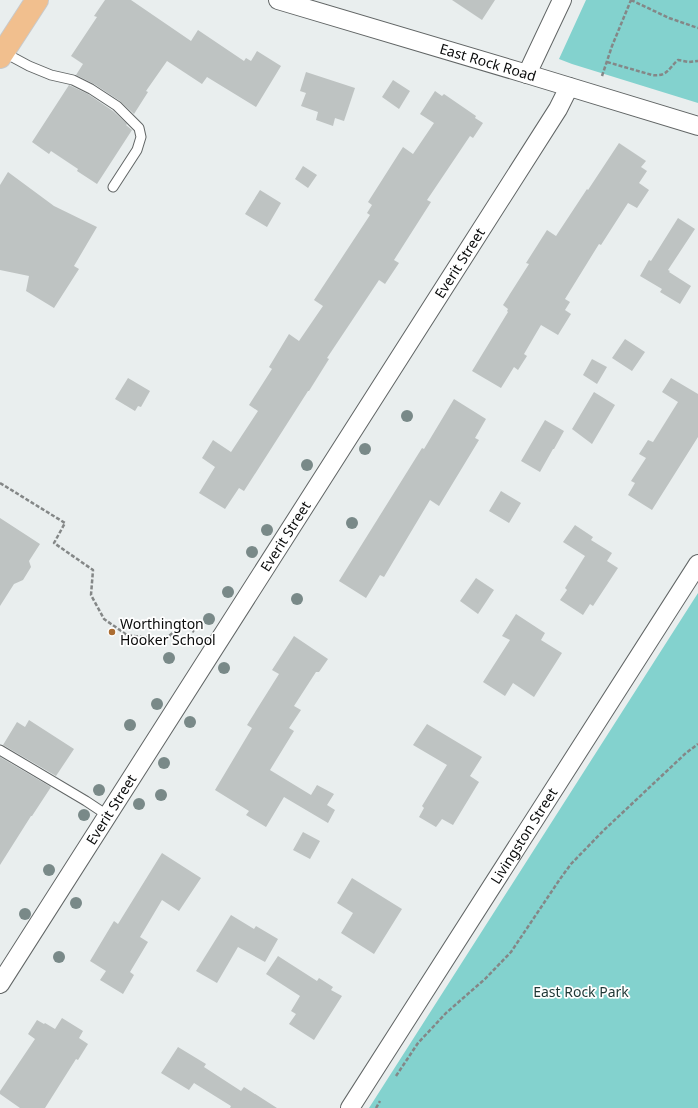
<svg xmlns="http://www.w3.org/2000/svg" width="698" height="1108" font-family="'Noto Sans',sans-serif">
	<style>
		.green { fill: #83d2ce }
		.building { fill: #bec3c2 }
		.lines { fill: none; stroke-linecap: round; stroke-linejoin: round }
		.service-casing { stroke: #616565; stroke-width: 11 }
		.minor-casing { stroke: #616565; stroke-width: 20 }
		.primary-casing { stroke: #c9c9c9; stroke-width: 24 }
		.path { stroke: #848787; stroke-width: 2.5; stroke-dasharray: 4 2; stroke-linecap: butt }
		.service { stroke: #fff; stroke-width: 9 }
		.minor { stroke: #fff; stroke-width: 18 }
		.primary { stroke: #f1bf8e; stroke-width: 22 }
		.tree { fill: #798988 }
		.poi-dot { fill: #ab6d32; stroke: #fff; stroke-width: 1.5 }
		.labels { text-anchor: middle; stroke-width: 3.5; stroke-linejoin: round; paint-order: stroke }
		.street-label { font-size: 14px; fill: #0a0b0b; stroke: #fff }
		.poi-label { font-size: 14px; fill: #0a0b0b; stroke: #fff; text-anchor: start }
		.park-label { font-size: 14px; fill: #1e3735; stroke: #fff }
	</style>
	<rect width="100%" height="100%" fill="#e9eeee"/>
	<path class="green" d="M586,0H698V103L572,64L559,59Z
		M698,593V1108H369Z"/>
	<path class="building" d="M105,0H131L191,41L198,30L244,61L246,58L251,61L257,51L281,66L256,107L207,77L202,84L167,61L146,91L148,92L134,114L120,101L94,84L76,75L83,64L71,56L97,17L94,16Z
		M452,0H495L482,20Z
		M306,72L355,88L344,121L335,118L333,126L316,120L318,112L301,106L306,93L300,91Z
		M393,80L410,91L399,109L382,97Z
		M69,85L88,94L113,111L127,124L126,125L132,130L97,184L77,171L78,169L51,151L49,154L32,142Z
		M435,91L442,96L444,94L476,116L475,118L483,123L473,138L470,136L427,200L431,202L394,260L399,263L385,284L379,280L327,358L329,359L309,391H308L244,491L239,488L225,509L199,493L215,467L202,458L213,440L231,452L258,411L249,405L272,369L269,367L289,334L299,341L323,306L314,300L370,215L367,213L372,205L368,202L403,147L413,154L434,123L420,114Z
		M619,143L646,161L641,167L647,171L639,183L649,190L637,208L628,203L601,245L599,244L565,299L570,302L565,310L571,314L558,335L541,325L524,354L527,356L518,370L514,367L501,388L472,371L508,312L507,311L508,309L503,305L529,264L526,263L547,230L556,236L587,189L588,190Z
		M303,166L317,175L308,188L295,179Z
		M8,172L54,206L97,227L74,266L79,269L54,308L26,291L29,276L0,270V185Z
		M260,190L281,203L267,227L245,214Z
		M678,218L695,229L668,270L670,271L669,272L691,286L680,304L660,292L662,289L640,276L649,260L651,261Z
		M625,339L645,352L632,371L612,358Z
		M592,359L607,367L597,384L583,375Z
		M128,378L150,391L141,407L138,406L135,411L115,399Z
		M671,378L698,394V437L652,510L628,495L635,483L631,481L646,458L639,454L648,440L653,442L678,402L662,392Z
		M594,392L615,405L592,444L572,429Z
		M454,399L486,419L475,438L479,440L439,506L430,500L384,577L380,575L366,598L339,581L422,448L424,449Z
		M545,420L564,431L554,449H553L540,472L521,461Z
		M501,491L521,503L509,523L489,511Z
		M0,518L40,544L29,561L31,567L23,580L14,584L0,606Z
		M575,525L593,537L591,540L612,553L607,561L618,568L593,606L590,604L583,615L560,600L567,590L565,588L585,556L563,542Z
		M476,578L494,590L478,614L460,601Z
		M516,614L545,633L541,640L562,653L534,697L513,683L505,696L483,682L510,640L502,636Z
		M294,636L328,659L319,672H316L294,706L301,710L289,728L294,731L270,770L311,795L317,785L334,794L327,805L335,810L328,823L284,797L266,827L246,815L249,811L215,790L252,728L247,725L279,674L272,670Z
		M29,720L74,749L56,776L3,745L17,722L25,727Z
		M427,724L482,757L470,776L479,782L453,825L442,819L436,827L419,817L424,808L422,806L447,765L413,745Z
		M0,757L51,787L32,816H31L0,865Z
		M303,832L320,841L310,859L293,850Z
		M162,853L201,878L179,911L162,900L140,937L148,942L130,972L134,975L123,994L100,980L106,971L90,961L114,921L118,924Z
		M352,878L402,909L374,954L341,933L353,913L337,903Z
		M231,915L254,929L256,926L278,939L265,962L238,947L217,983L196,971Z
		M278,956L317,981L319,978L333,987L331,990L342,996L314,1040L289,1024L296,1014L291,1011L300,996L266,974Z
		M62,1018L83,1031L79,1038L88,1044L78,1060L76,1059L45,1108H20L0,1094V1091L35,1039L28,1034L37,1020L44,1024L45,1023L55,1029Z
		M178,1047L206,1064L204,1067L241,1091L244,1087L277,1108H230L231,1106L194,1083L189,1090L161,1073Z"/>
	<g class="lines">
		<g class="service-casing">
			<path id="service" d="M3,52L29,66L51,75L73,80L91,89L117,106L139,128L141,137L137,150L113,187
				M0,750L86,801L107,815"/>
		</g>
		<g class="minor-casing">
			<g id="minor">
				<path id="s1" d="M278,0L527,74L698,126"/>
				<path d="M527,74L562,0"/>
				<path id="s2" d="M0,984L558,109L569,87"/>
				<path id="s3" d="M350,1108L698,564"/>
			</g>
		</g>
		<g class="primary-casing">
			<path id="primary" d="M0,57L37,0"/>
		</g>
		<path class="path" d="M631,0L669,18L698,28
			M607,62L652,75C667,77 668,69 678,60L689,62L698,61
			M602,76L612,46L631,0
			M0,483L65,523L54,543L93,570L91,595L104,619L127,635L151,638L168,637L183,624L194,632
			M396,1076L418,1043L433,1027L446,1013L485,979L511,952L560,879L571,864L603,831L686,753L698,744
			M376,1108L380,1101"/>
		<use href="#service" class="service"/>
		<use href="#minor" class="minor"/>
		<use href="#primary" class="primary"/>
	</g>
	<g class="tree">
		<circle cx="407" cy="416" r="6"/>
		<circle cx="365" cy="449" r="6"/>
		<circle cx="307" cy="465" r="6"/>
		<circle cx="352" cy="523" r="6"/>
		<circle cx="267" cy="530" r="6"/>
		<circle cx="252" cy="552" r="6"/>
		<circle cx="228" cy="592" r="6"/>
		<circle cx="297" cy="599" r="6"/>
		<circle cx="209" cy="619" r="6"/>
		<circle cx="169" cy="658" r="6"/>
		<circle cx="224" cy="668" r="6"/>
		<circle cx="157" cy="704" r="6"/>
		<circle cx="190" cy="722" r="6"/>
		<circle cx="130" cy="725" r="6"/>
		<circle cx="164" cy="763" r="6"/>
		<circle cx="99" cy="790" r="6"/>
		<circle cx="161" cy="795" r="6"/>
		<circle cx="139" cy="804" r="6"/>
		<circle cx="84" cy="815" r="6"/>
		<circle cx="49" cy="870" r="6"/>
		<circle cx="76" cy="903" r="6"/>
		<circle cx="25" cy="914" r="6"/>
		<circle cx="59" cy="957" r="6"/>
	</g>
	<circle class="poi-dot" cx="112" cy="632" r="4"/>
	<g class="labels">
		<g class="street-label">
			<text dy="5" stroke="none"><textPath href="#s1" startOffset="219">East Rock Road</textPath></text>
			<text dy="5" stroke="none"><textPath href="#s2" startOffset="855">Everit Street</textPath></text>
			<text dy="5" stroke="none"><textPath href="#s2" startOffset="531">Everit Street</textPath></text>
			<text dy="5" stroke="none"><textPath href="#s2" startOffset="207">Everit Street</textPath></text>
			<text dy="5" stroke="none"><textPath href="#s3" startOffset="323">Livingston Street</textPath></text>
		</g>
		<g class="poi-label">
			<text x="120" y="629">Worthington<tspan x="120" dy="16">Hooker School</tspan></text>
		</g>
		<g class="park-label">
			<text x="581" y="997">East Rock Park</text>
		</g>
	</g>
</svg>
